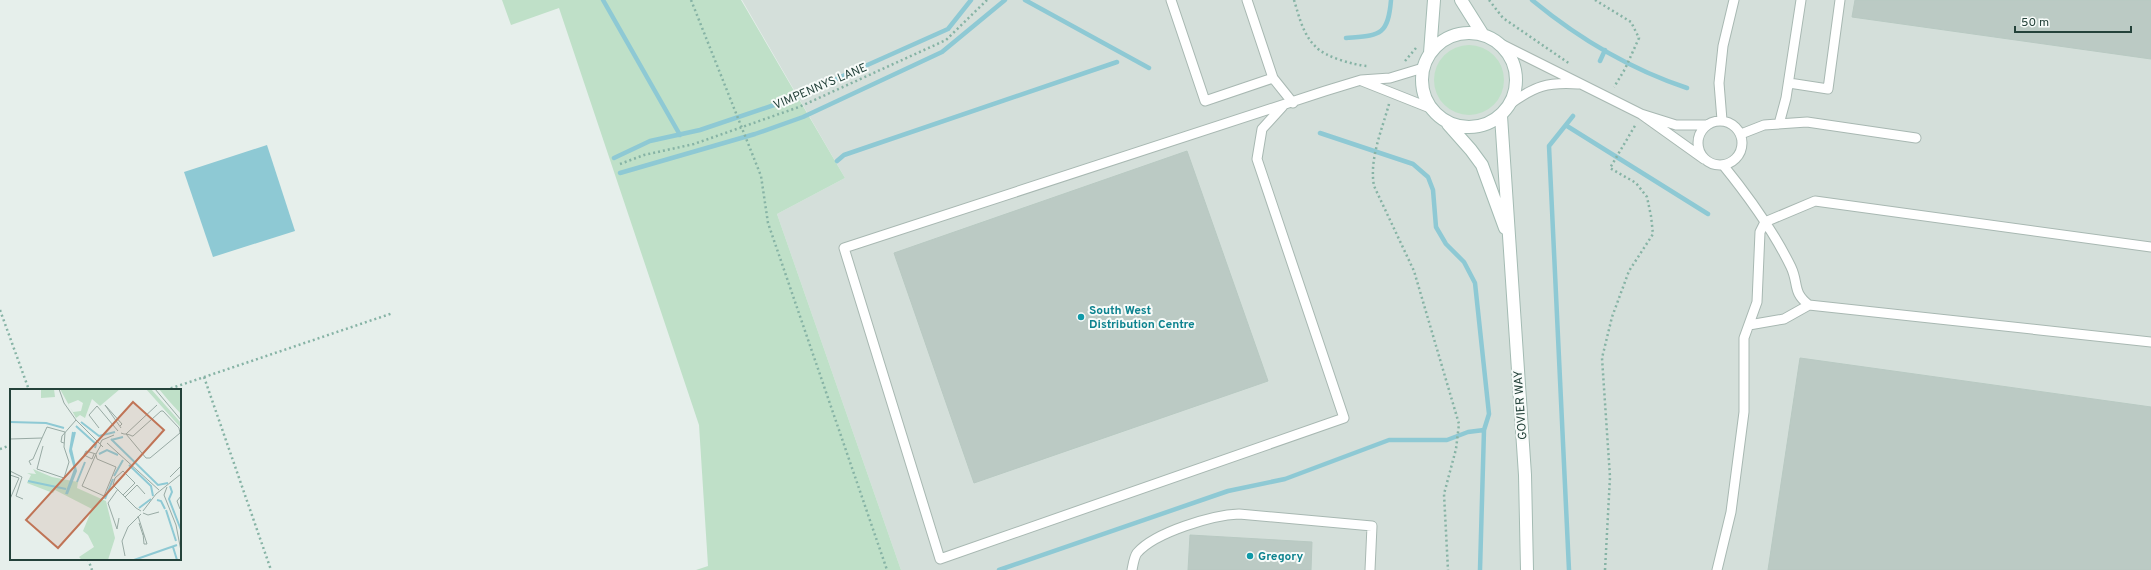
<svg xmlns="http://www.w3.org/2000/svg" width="2151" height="570" font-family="Overpass,sans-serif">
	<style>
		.built { fill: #d4dfda }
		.green { fill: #bfe0c8 }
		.water { fill: #8ec9d4 }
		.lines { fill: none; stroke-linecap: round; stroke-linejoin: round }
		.stream { stroke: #8ec9d4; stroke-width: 4.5 }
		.building { fill: #bbcac4; stroke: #b8c9c2 }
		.lane-casing { stroke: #a8b8b2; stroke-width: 11 }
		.secondary-casing { stroke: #a4bbb3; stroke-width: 14 }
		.path { stroke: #86b3a5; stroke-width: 2.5; stroke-dasharray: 2 3; stroke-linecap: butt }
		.lane { stroke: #fff; stroke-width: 9 }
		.secondary { stroke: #fff; stroke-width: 12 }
		.culture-dot { fill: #0f9aa8; stroke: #f7fbf9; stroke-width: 1.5 }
		.labels { text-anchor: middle; stroke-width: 4; stroke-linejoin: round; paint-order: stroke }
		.street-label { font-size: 12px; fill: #24423a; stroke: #f7fbf9 }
		.culture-label { font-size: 12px; font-weight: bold; fill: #0d838f; stroke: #f7fbf9; text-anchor: start }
		.inset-river { fill: none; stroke: #8ec9d4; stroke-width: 2 }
		.inset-road { fill: none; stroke: #98aaa4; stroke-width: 1 }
		.view { fill: #c07456; fill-opacity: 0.15; stroke: #c07456; stroke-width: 2 }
		.inset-edge { fill: none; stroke: #24423a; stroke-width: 2 }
	</style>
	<rect width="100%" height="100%" fill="#e6efeb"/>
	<path class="built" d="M742,0H2151V570H901L777,214L845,178Z"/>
	<path class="green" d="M502,0H741L845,178L777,214L901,570H696L708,566L699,425L559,8L511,25Z
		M1434 80a35 35 0 1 1 70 0a35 35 0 1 1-70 0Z"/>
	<path class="water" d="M267,145L295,231L213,257L184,172Z"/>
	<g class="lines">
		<path class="stream" d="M603,0L680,135
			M1025,0L1149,68
			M1532,0C1578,38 1630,69 1687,88
			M1346,38C1379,35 1388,37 1391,0
			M1600,61L1605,50
			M1567,126L1708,214
			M1320,133L1413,164L1428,177L1433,190L1436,227L1446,244L1464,262L1475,283L1489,414L1484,430L1480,570
			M614,158L650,141L700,130L789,100L948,29L971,0
			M837,161L844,155L1117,62
			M620,173L755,134L803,117L942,52L1005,0
			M999,570L1228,491L1285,479L1389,440H1447L1468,432L1484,430
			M1569,570L1549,146L1573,116"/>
	</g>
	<path class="building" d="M1855,0H2151V59L1852,17Z
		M1187,151L1268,381L974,483L894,253Z
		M1800,358L2151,407V570H1768Z
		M1190,535L1312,542L1311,570H1188Z"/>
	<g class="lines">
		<g class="lane-casing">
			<path id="lane" d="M1171,0L1205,101L1273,78
				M1247,0L1273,78L1293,103
				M1495,41L1641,114
				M1362,81L1430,108
				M1789,83L1828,89L1840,0
				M1510,104C1535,86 1547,82 1578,84
				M1283,106L1262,129L1257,159L1344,418L940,559L844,248L1325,91L1361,80L1390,78L1423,68
				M1722,120L1719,83L1723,46L1734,0
				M1698 143a22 22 0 1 1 44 0a22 22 0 1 1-44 0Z
				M1779,124L1786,98L1801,0
				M1741,134L1764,125L1807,122L1916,138
				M1704,159L1641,114L1676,125H1706
				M1723,165C1749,197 1773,230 1791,267C1799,284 1792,292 1809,305L2151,342
				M1749,325L1784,319L1809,305
				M1132,570C1133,565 1134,557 1137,553C1155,532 1213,515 1239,514L1372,526L1370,570
				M1717,570L1731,512L1744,412V338L1757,302L1760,232L1765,222L1815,201L2151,247"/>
		</g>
		<g class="secondary-casing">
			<path id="secondary" d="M1461,0L1483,35
				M1422 80a47 47 0 1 1 94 0a47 47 0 1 1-94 0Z
				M1430,53L1434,0
				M1501,116L1525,475L1527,570
				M1448,124L1471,150L1482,165L1505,228"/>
		</g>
		<path class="path" d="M691,0L761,176L768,223L887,570
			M1294,0C1299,16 1303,35 1316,47C1325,57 1354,65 1367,66
			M1489,0L1503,18L1570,64
			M1595,0L1631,22L1639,38L1625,69L1614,87
			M1405,61L1416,48
			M1389,104C1382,130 1369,159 1374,186L1414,271L1459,424L1456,449L1444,494L1448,570
			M620,164L644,155L694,144L799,107L946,40L987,0
			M0,310L29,390
			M204,377L271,570
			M166,390L393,313
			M0,449L11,445
			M88,559L92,570
			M1605,570L1610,477L1602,358L1612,317L1629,271L1653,234L1651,216L1647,197L1636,183L1610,168L1636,124"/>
		<use href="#lane" class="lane"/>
		<use href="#secondary" class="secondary"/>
	</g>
	<g class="culture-dot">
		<circle cx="1081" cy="317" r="4"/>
		<circle cx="1250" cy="556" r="4"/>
	</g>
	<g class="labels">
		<g class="street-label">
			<text transform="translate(820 86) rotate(-23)" y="4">VIMPENNYS LANE</text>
			<text transform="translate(1520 405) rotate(-94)" y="4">GOVIER WAY</text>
		</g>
		<g class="culture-label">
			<text x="1089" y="314">South West<tspan x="1089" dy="14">Distribution Centre</tspan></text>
			<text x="1258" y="560">Gregory</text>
		</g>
	</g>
	<g transform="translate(10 389)">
		<rect width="171" height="171" fill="#e6efeb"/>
		<path d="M31,0H44L45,8L31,9ZM50,0H110L90,17L82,10L75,29L70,26L66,29ZM68,11L73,14L71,22L63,23L58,15ZM136,0H141L171,34V39ZM149,0H171V25L159,12ZM23,80L42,88L68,93L67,99L96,112L105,149L98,171H72L69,168L84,158L78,146L73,142L82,120L45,101L43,104L17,94L21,86L17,84L26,85Z" fill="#bfe0c8" fill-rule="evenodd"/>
		<path class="inset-river" d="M0,33L36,34L54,39M71,33L89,47L105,43M66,37L86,55L85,59M101,50L148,96L158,94M101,51L113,48M89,65L97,61L108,66M119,76L141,97L143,107M104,87L113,71M18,92L56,100M67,93L75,73M160,97L162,103L159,110L171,141M56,105L65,80L60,62L63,43M57,105L66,82L61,60L65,43M95,110L103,90M147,111L151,112L155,120M129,119L141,110M156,121L166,152M163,158L167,171M124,171L167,156"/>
		<path class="inset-road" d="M49,0L54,14L66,31L93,58M145,0L171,31M110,37L112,35L95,16L111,39M89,39L79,26L87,17L108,42M111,44L114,45H116L120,46L122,47H123L151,22H153L169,39L170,44L140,69H136L116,45L147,16M0,50L32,49L37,38L55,43M54,54L51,53L52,47L66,31M97,54L149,101M90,55L92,51L104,46M33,57L27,80L54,89L59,73L54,58L55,43M84,65L82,70L74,66L76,62L86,65M86,66L87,70L106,78L94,107L72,97L87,63L91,56M21,76L19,72L23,70L32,49M0,82L12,88L6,107L13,110M0,86L9,89L0,110M160,88L170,78M157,98L154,106L166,136L171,162M108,100L98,114L107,140L109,129M146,105L171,85M113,106L125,94L113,82L105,89L103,96L126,119L131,122M115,108L127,96L135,105M170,120L167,112L171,107M133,122L146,105M133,124L138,126L149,123M128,127L137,155H134L133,144M129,134L133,146M115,167L112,152L118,138L131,125"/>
		<path class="view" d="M123,13L154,41L48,159L16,131Z"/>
		<rect width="171" height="171" class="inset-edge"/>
	</g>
	<path d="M2015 26v6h116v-6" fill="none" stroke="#24423a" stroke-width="2"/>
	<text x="2021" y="26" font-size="12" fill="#24423a" stroke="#f7fbf9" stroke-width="3" paint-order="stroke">50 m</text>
</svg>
